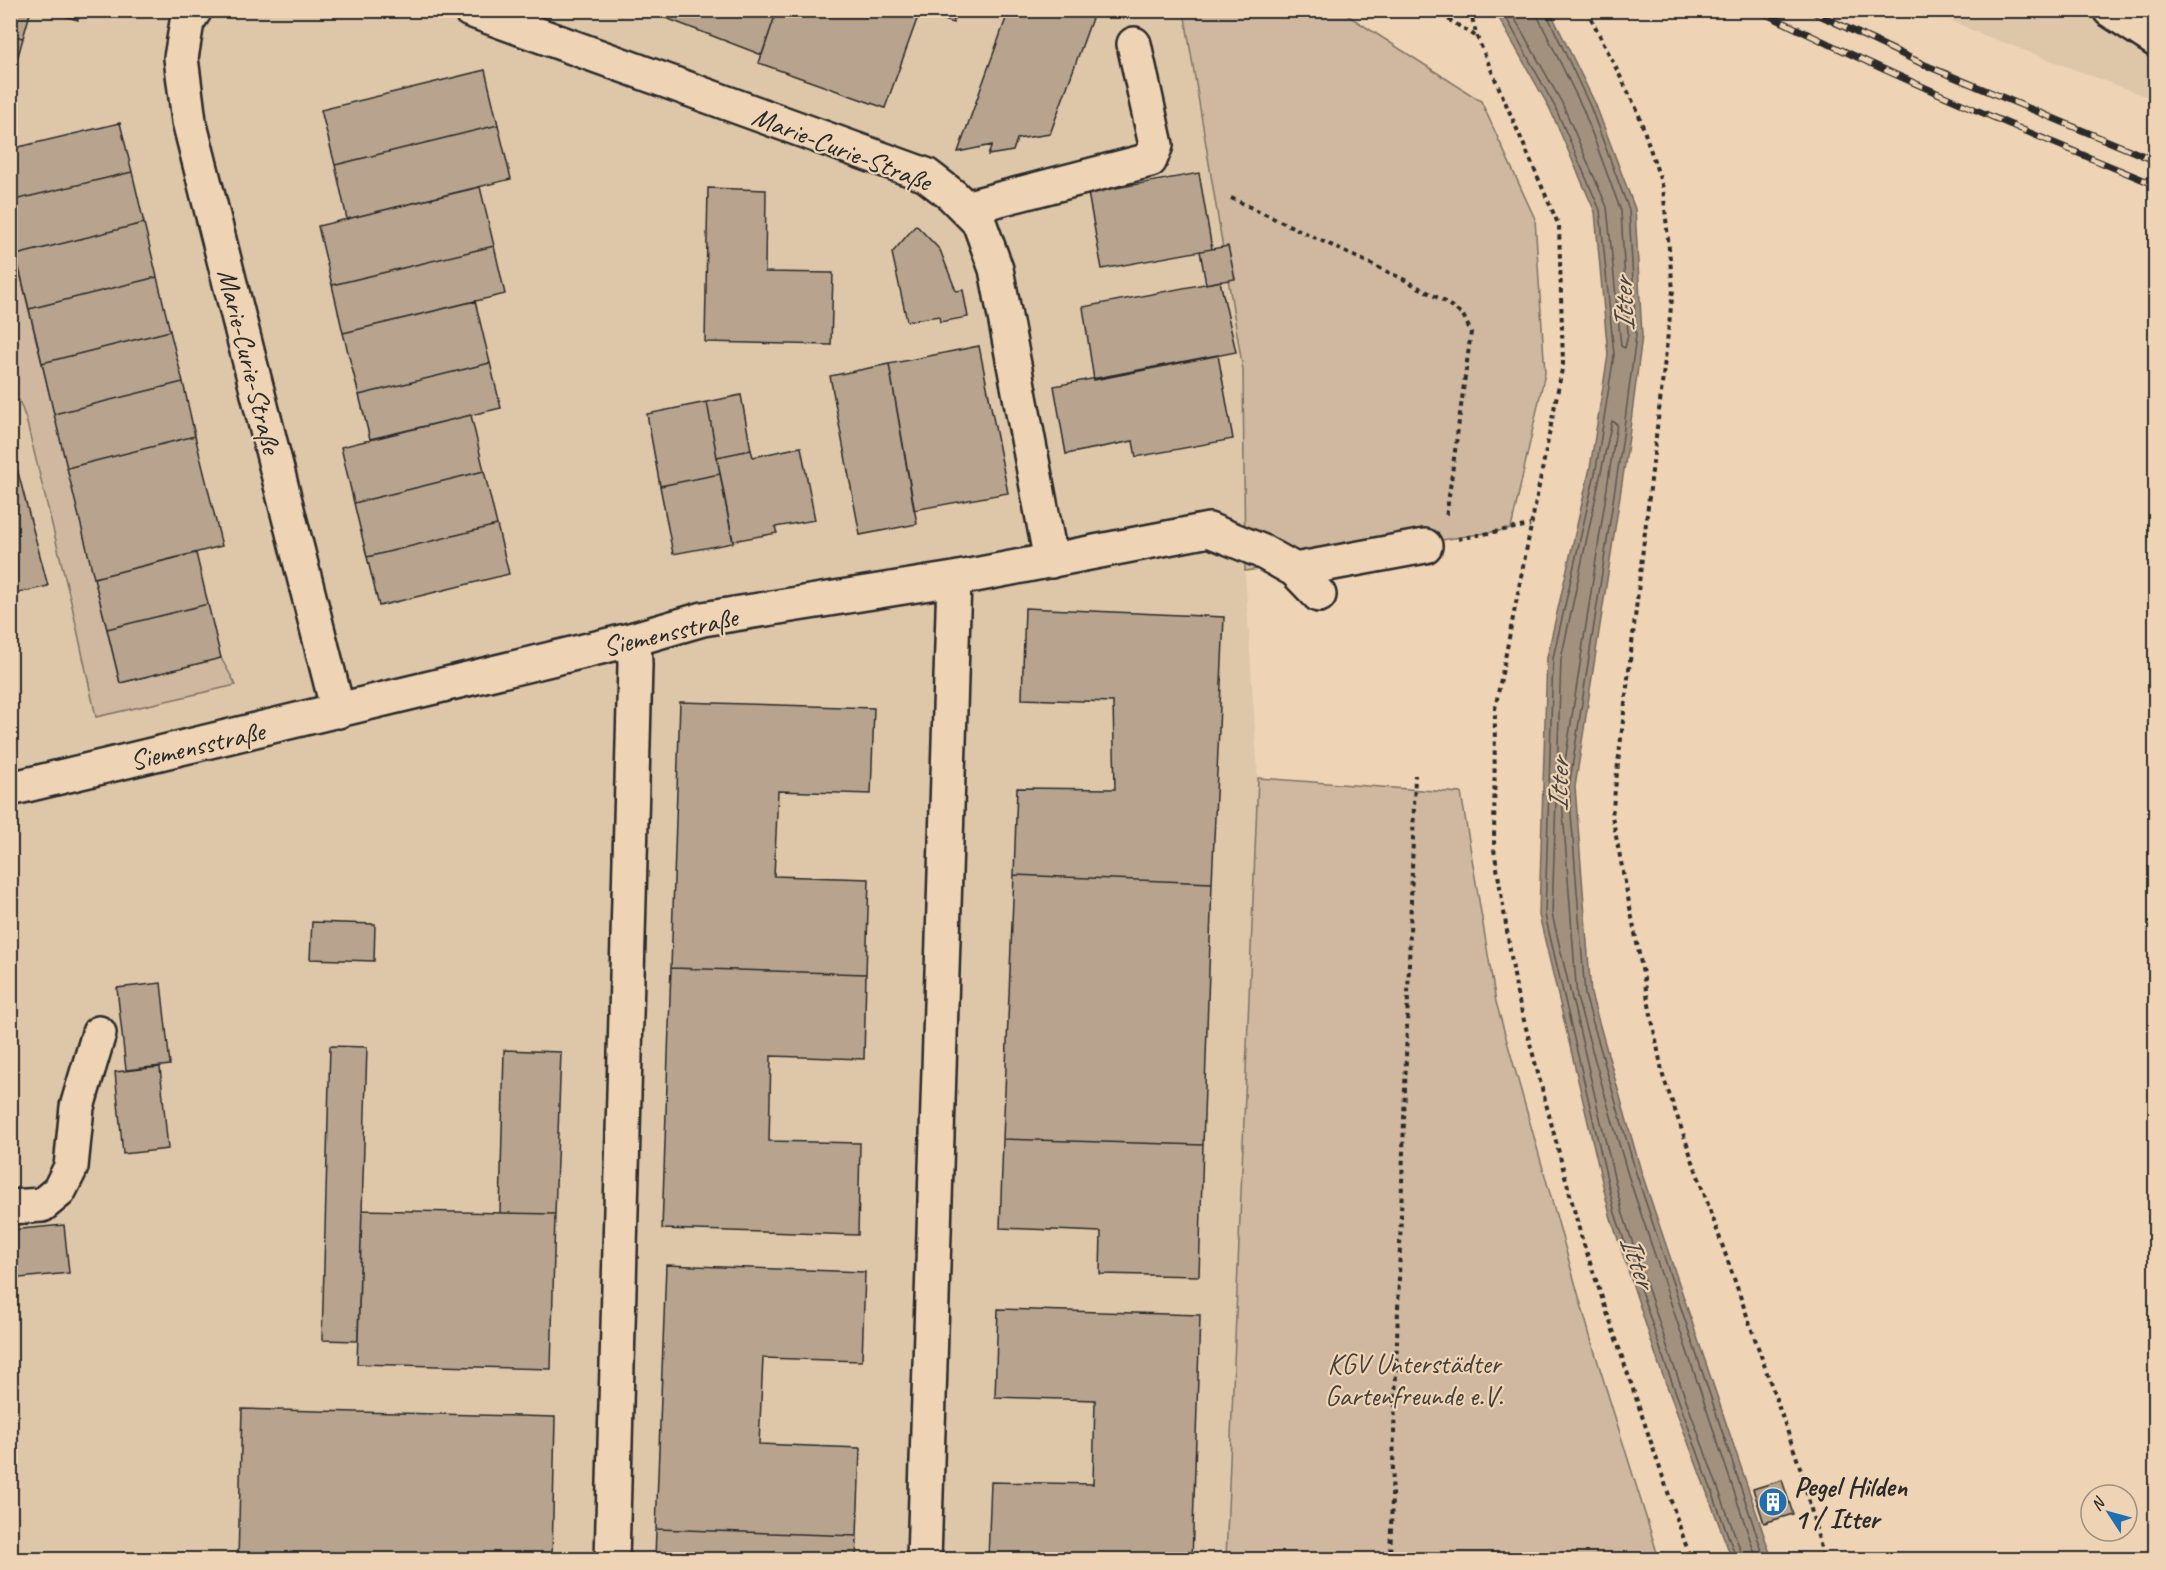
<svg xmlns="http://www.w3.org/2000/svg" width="2166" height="1570" font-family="Caveat,sans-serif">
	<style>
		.built { fill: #dec6a9 }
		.green { fill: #cfb89f; stroke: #7d7265; stroke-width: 1.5 }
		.water { fill: #a2917f; stroke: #72685d; stroke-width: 1.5 }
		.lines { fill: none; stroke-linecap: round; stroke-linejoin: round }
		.shore { stroke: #5b544d; stroke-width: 1.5 }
		.building { fill: #b8a48e; stroke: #2b2b2b; stroke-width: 1.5 }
		.minor-casing { stroke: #2b2b2b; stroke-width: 38 }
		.path { stroke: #2b2b2b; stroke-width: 4; stroke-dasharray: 4.5 4.5; stroke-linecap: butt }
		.minor { stroke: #eed4b5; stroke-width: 33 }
		.rail-casing { stroke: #2b2b2b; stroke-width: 7 }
		.rail { stroke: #eed4b5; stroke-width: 4.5; stroke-dasharray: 14; stroke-linecap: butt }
		.labels { text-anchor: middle; stroke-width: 4.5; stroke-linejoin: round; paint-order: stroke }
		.street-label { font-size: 28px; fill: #2b2b2b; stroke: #eed4b5 }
		.park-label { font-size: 28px; fill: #44403c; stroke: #eed4b5 }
		.poi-label { font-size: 28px; font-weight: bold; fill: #2b2b2b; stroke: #eed4b5; text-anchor: start }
		.water-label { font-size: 30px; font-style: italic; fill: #494440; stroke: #eed4b5 }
	</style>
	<rect width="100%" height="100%" fill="#eed4b5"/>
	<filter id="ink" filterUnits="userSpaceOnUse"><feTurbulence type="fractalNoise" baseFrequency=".0167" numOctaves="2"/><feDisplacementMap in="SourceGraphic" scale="12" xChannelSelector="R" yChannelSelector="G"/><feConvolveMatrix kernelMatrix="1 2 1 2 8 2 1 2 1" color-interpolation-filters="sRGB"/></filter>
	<g filter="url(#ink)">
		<path class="built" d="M11,11H1184L1243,370L1245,571L1258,778L1226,1559L11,1560Z
			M1931,11H2155V100L1976,32Z"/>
		<path class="green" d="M1184,11H1341L1481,101L1535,219L1545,373L1511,529L1245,571L1243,370Z
			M10,233L120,683L221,658L236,685L96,717L72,606L26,419L19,400L11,401Z
			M1258,778L1461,793L1496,1002L1592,1343L1659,1559H1226Z"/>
		<path class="water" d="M1495,11H1550L1595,103L1635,209L1642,336L1628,444L1575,787L1591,994L1641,1171L1772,1559H1732L1659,1365L1610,1215L1539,915L1547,657L1590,468L1608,355L1595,212L1550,109Z"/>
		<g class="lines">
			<path class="shore" d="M1502,10L1555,107L1600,210L1614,355L1596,469L1553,658L1545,915L1615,1213L1665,1363L1737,1560
				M1510,10L1562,103L1607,207L1621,346L1625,348L1628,335L1621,211L1583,109L1539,19L1537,10
				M1545,10L1590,106L1629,210L1636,335L1622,443L1569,787L1585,995L1636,1173L1765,1560
				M1612,421L1617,424L1614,442L1563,775L1560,778L1557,775L1561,659Z
				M1744,1560L1672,1361L1622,1211L1552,914L1556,799L1558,796L1562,799L1577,998L1628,1175L1757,1560"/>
		</g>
		<path class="building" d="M10,10H31L23,38L10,35Z
			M44,10H81L78,20Z
			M645,10H777L762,55Z
			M777,10L920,11L885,108L759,63Z
			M918,10H957L953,23Z
			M1009,10H1095L1050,134L1017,139L1013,151L988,155L992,145L958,152Z
			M10,35L23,38L10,85Z
			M485,70L498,125L335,165L321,110Z
			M120,123L132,172L10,201V149Z
			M498,125L511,179L347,219L335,165Z
			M132,172L144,223L16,255L10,233V201Z
			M1199,173L1212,249L1102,269L1088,193Z
			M480,187L494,246L332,285L318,226Z
			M708,188L766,190L765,272L833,273L831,345L705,342Z
			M144,223L157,277L29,309L16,255Z
			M916,225L940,250L956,291L963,290L968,317L940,322L939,316L907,321L892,253Z
			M494,246L505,294L343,333L332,285Z
			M1228,246L1235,279L1206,284L1200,251Z
			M157,277L170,331L42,363L29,309Z
			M1220,281L1236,352L1094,380L1083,307Z
			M475,301L490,363L359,395L343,333Z
			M170,331L183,382L54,414L42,363Z
			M979,346L1008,493L914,510L889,364Z
			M1218,355L1233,439L1136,457L1133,441L1066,454L1054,386Z
			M490,363L501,408L370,439L359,395Z
			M889,364L917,524L860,535L830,376Z
			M183,382L195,436L67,468L54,414Z
			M741,395L751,450L717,457L707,402Z
			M707,402L720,474L660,486L647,414Z
			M471,415L484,471L354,503L341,447Z
			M195,436L222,546L94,578L67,468Z
			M10,442L48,586L10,595Z
			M801,447L815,520L775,527L777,533L733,541L717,457L751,450L753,457Z
			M484,471L497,525L367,557L354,503Z
			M720,474L733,543L673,554L660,486Z
			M497,525L509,574L379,606L367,557Z
			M196,553L208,604L107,629L94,578Z
			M208,604L221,658L120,683L107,629Z
			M1025,608L1224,617L1212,883L1014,875L1017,788L1115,789L1113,702L1022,699Z
			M680,702L874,708L871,794L778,791L774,876L869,879L866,974L671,968Z
			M1014,875L1212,883L1203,1145L1003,1139Z
			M312,922L375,924L374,961L310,959Z
			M671,968L866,974L864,1059L771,1056L769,1141L860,1143L858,1235L662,1229Z
			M161,983L170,1065L126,1070L117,988Z
			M330,1046L367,1047L358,1341L322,1340Z
			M504,1050L561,1052L555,1214L500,1213Z
			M160,1067L168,1149L123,1154L115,1072Z
			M1003,1139L1203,1145L1199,1276L1100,1274L1101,1232L1000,1228Z
			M362,1210L555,1214L551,1369L357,1364Z
			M64,1225L69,1273L10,1279V1230Z
			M666,1265L865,1272L862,1361L763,1358L759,1444L860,1448L857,1536L656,1529Z
			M998,1309L1200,1315L1192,1560H988L991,1482L1093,1484L1095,1400L995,1397Z
			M242,1409L555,1417L552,1560H238Z
			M1782,1480L1793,1514L1764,1523L1753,1489Z
			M656,1529L857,1536L856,1560H655Z"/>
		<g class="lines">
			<g class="minor-casing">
				<path id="minor" d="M195,10L187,22L181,58L189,121L338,711
					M470,10L926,175L952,195L979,222L996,269L1051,561
					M2110,10L2156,40
					M965,208L1150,160L1156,145L1134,44
					M1295,570L1425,546
					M10,789L634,639L703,619L954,579L1209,530L1261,551L1295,570L1319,595
					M10,1207L42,1205L59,1191L71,1167L77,1107L99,1033
					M612,1560L635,665L634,639
					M924,1560L954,579"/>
			</g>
			<path class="path" d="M1433,10L1477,37
				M1470,10L1477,37L1559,226L1563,364L1495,709L1494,849L1517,994L1581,1236L1691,1560
				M1587,10L1638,112L1663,188L1673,290L1612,816L1663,1076L1801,1470L1824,1560
				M1231,198L1403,279L1444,301L1463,315L1471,332L1446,518
				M1458,539L1530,525
				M1390,1560L1415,775"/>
			<use href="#minor" class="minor"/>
			<g class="rail-casing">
				<path id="rail" d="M1758,10C1888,74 2021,130 2156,185
					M1809,10L1925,65L2156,161"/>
			</g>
			<use href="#rail" class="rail"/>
		</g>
	</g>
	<defs>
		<g id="building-disc" transform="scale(1.5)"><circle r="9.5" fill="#1f6fb2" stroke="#eed4b5"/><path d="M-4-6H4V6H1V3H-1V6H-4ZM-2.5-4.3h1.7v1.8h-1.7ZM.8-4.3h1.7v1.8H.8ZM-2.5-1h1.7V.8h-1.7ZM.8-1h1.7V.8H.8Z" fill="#fff"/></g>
	</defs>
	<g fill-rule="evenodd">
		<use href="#building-disc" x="1773" y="1502"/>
	</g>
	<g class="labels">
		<g class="street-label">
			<text transform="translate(842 148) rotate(21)" y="10">Marie-Curie-Straße</text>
			<text transform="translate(250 361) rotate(76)" y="10">Marie-Curie-Straße</text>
			<text transform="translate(670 631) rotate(-13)" y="10">Siemensstraße</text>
			<text transform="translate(197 745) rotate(-13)" y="10">Siemensstraße</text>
		</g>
		<g class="park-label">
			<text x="1414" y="1373">KGV Unterstädter<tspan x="1414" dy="32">Gartenfreunde e.V.</tspan></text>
		</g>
		<g class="poi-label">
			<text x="1794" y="1496">Pegel Hilden<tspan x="1794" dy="32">1 / Itter</tspan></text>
		</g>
		<g class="water-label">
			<text transform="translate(1623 305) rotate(-92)" y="10">Itter</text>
			<text transform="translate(1558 785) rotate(-88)" y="10">Itter</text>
			<text transform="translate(1638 1261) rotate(70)" y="10">Itter</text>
		</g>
	</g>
	<rect width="2166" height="1570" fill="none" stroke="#eed4b5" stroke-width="36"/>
	<rect x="18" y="18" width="2130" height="1534" fill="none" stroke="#2b2b2b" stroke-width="2" filter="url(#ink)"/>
	<g transform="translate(2109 1513) rotate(306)"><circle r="28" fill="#eed4b5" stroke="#a0907e" stroke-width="1.5"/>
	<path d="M0-4.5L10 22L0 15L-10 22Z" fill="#1f6fb2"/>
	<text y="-9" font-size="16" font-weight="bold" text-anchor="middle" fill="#2b2b2b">N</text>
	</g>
</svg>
